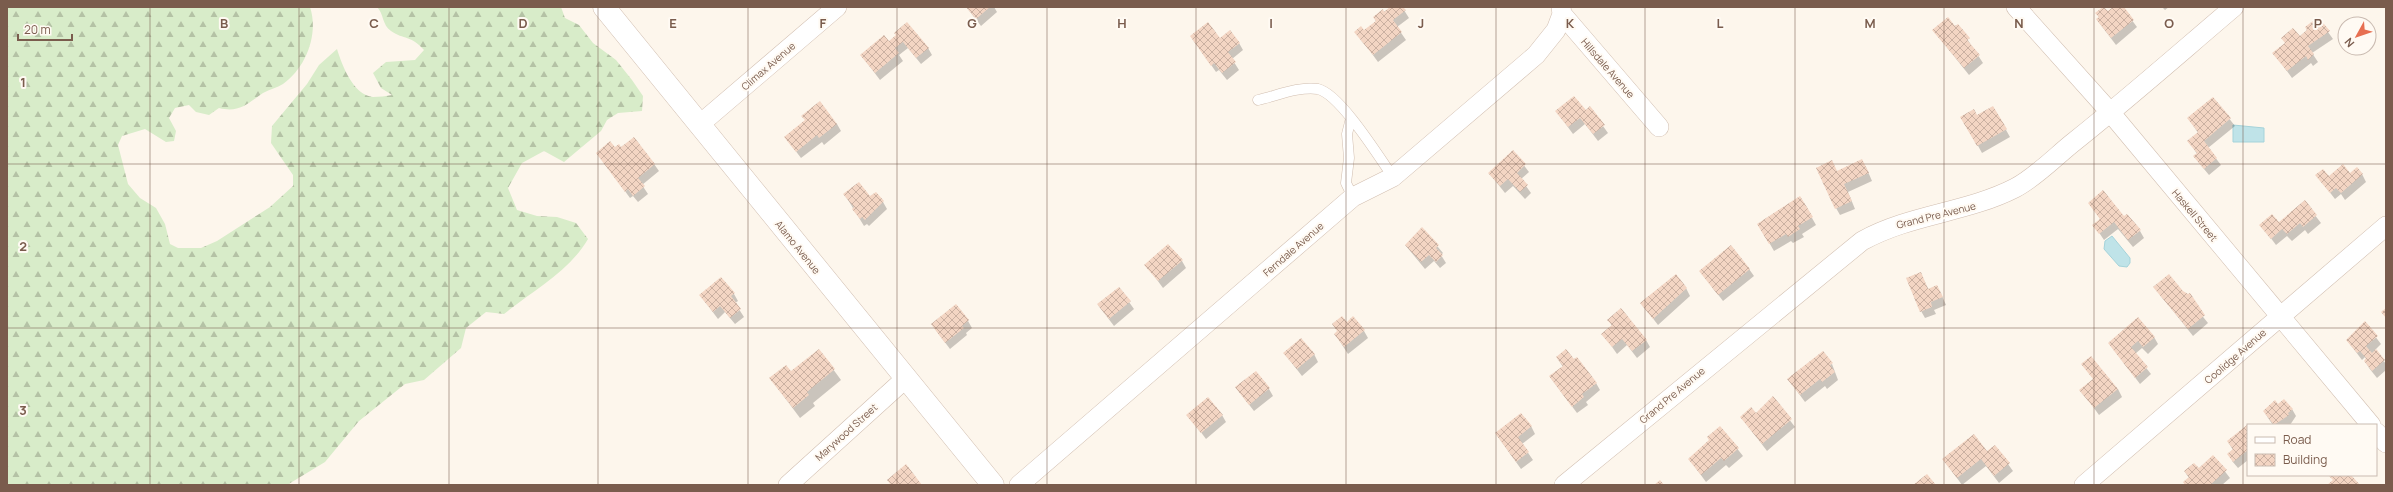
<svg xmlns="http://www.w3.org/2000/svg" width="2393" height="492" font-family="Manrope,sans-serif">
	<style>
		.forest { fill: url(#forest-firs) }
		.water { fill: #bfe3e8; stroke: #a5d3da }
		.shadow { fill: #0003 }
		.building { fill: url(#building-cross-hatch) }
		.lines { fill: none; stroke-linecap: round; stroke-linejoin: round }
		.service-casing { stroke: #d1beb0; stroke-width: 11 }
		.minor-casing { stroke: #d1beb0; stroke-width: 20 }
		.tertiary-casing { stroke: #d1beb0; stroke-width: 23 }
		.service { stroke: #fff; stroke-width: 10 }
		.minor { stroke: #fff; stroke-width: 19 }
		.tertiary { stroke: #fff; stroke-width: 22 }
		.grid { fill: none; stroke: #7a5c4d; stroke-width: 1; stroke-opacity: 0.55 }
		.labels { text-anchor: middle; stroke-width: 4; stroke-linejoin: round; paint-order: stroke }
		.street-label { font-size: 10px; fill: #7a5c4d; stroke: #fffaf3 }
		.grid-label { font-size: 13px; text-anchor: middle; font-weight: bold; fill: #7a5c4d; stroke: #fffaf3; stroke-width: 4; stroke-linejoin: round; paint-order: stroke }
	</style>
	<defs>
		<pattern id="forest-firs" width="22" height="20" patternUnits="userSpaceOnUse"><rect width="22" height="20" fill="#d8ecc9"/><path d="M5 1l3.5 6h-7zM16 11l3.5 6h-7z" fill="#b4c2a5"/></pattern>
		<pattern id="building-cross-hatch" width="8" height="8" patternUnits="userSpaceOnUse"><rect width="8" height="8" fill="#f3d5c3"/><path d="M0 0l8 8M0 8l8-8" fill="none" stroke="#cab0a1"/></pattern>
	</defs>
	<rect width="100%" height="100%" fill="#fdf6ec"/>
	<path class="forest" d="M7,7H310C319,34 306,68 283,84C277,88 270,89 263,93C247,104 239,113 219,108L209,115L196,112L189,105L175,108L169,118L176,131L174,141L166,142L145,129L122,136L118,145L128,184L140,198L156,208L165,224L170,244L178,248H201L217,241L270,207L293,186V175L271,143L272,126L307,84L319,65L337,49C342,65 353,95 373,97C379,97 386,96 392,95L381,88L373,73L386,62L415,60L424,50C411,35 404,40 391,31C382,25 384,14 377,7H561L565,18L579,25L593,43L616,60L632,80L643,96L642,111L618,113L607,120L601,131L564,162L544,151L522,163L508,188L517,210L537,216L557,217L576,223L588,239C569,272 532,291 504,314L486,312L466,328L461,348L424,380L405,384L359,421L325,462L287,485H7Z"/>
	<path class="water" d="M2233,125L2264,128V142H2233Z
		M2112,236L2130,258V263L2127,267L2119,266L2104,249L2105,241Z"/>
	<path class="shadow" d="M994,7L997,12L981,26L967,8Z
		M1392,7H1402L1409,18L1397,27L1406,40L1378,62L1356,32H1364L1376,22L1374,17Z
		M2104,7L2108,12L2115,7H2122L2137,27L2116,45L2097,20L2099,18L2097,13Z
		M2162,7H2169L2165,10Z
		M2318,18L2333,39L2312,53L2318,62L2313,66L2311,63L2292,78L2274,53L2300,37Z
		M1958,25L1983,63L1969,75L1933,30Z
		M897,36L928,48L932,55L921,64L908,48L899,55L903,61L880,80L861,55L889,42Z
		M1220,39L1239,43L1243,50L1232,59L1239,70L1227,80L1219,70L1216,72L1196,43Z
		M2213,98L2235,126L2208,148L2221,165L2209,175L2199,163L2195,156L2197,154L2189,141L2198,133L2189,119Z
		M1993,107L2010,137L1982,153L1962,117L1976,116Z
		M1590,108L1608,133L1598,141L1585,124L1573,134L1556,111L1586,112Z
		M803,116L837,124L841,131L824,145L822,142L801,158L785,137L806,121Z
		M621,149L654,164L659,171L642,185L648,194L638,202L633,196L630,198L597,153Z
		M1513,151L1529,172L1521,179L1531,193L1525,199L1513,186L1505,193L1489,173Z
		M1866,167L1872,181L1848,192L1855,209L1840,215L1836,208L1837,172Z
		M2350,174H2362L2366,182L2345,200L2341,194L2335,199L2317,176L2329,178Z
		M845,195L870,197L883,202L887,209L869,226L867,224L864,226Z
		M1800,197L1816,225L1802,234L1804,237L1793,243L1791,241L1774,251L1759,225Z
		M2304,201L2321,223L2308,234L2305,230L2292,241L2287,236L2276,245L2261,225L2279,224Z
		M2089,203L2124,218L2140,231L2144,238L2133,247L2118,229L2104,240L2094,225L2101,220Z
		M1422,228L1443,253L1441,255L1446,263L1440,268L1434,261L1425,269L1406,246Z
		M1182,261L1186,268L1163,288L1146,265Z
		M1749,269L1754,276L1723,301L1700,271Z
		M1920,273L1929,290L1941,294L1946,305L1934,310L1936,314L1925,318L1921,311Z
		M2154,287L2182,291L2208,323L2193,336Z
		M1119,288L1134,309L1114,326L1098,305Z
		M1686,288L1690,296L1658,325L1641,303Z
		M734,294L738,301L735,303L744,317L735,324L725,312L718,319L700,295Z
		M1609,320L1646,340L1650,347L1637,358L1627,345L1617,354L1603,334L1612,326Z
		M968,321L972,328L966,333L967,335L950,349L932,325Z
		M1346,323L1364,331L1368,338L1348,354L1335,334Z
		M2365,323L2381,344L2375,350L2386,364V370L2377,378L2369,368L2365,361L2367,360L2365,357L2362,360L2347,340Z
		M2154,337L2158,344L2148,354L2142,348L2135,354L2151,374L2140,384L2109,343Z
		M819,350L841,380L813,403L815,406L800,418L770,378L791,373Z
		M1284,353L1314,354L1318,362L1302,376Z
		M1557,358L1596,383L1600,390L1586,402L1588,405L1577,413L1550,377L1563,367Z
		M1832,364L1838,380L1827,389L1825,386L1805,402L1788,379Z
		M1236,388L1269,389L1273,396L1254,411Z
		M2118,389L2122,397L2099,415L2081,390Z
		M1773,398L1795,427L1767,451L1741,417L1756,415Z
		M2278,405L2292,409L2296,416L2290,425H2273L2268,418L2264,411Z
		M1188,415H1222L1226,422L1206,439Z
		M1531,426L1535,434L1522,444L1533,460L1521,469L1496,434Z
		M1720,427L1743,456L1729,468L1726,465L1706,482L1689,459L1710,441Z
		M2247,427L2248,460L2238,468L2232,461L2233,450L2228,442Z
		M1995,446L2013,471L1999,483L1986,466L1962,485L1943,459L1987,452Z
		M2213,456L2230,478L2222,485H2186L2189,478L2185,472L2198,469Z"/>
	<path class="building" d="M966,7H990L976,19Z
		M1390,7H1403L1406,10L1393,20L1402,32L1373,55L1354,32L1361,26L1364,30L1376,21L1373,17L1383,9L1384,12Z
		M2103,7L2108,11L2113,7H2124L2134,20L2111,38L2096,19L2099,17L2095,13Z
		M1948,17L1955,26L1958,24L1970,38L1967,40L1980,55L1964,68L1932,30Z
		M2318,17L2330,31L2308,46L2314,54L2308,60L2306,56L2287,71L2272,53L2285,43L2281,38L2293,28L2300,36L2307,30L2305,27Z
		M907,22L929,48L916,58L903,42L895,48L899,53L875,73L860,55L884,35L889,41L896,35L894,33Z
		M1208,22L1220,38L1230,30L1240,43L1228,52L1236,62L1222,73L1214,63L1211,66L1190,36Z
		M1574,96L1586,110L1590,106L1605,125L1593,134L1580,118L1568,127L1555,111Z
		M2213,97L2231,118L2204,141L2217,158L2204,169L2193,156L2197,153L2187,141L2198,132L2187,118Z
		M820,101L837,124L819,138L817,135L796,152L784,137L805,120L801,116Z
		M1993,106L2007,129L1977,146L1960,117L1974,109L1977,115Z
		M634,137L655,164L638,178L645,186L633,196L628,189L625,192L596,153L610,141L615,147L619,144L621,147Z
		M1513,150L1526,164L1517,173L1528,185L1520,192L1508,179L1500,186L1488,173Z
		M1862,159L1869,173L1844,184L1852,201L1835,209L1816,168L1832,160L1837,171Z
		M2343,164L2350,173L2357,167L2363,174L2341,193L2336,188L2330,193L2315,175L2323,169L2329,176Z
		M859,182L870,196L876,192L884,201L865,220L862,217L860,219L852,209L854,207L843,194Z
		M2103,190L2124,216L2127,214L2141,230L2128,240L2114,222L2099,234L2092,225L2100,219L2088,203Z
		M1800,196L1813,217L1798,226L1800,229L1788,237L1786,234L1769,244L1757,224Z
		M2305,200L2317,215L2303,227L2300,223L2287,234L2282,229L2271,239L2259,225L2272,214L2279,222Z
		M1422,227L1439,245L1436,248L1443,255L1436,262L1429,255L1421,262L1405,245Z
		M1168,244L1183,260L1158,281L1144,265Z
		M1731,245L1750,269L1718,295L1699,271Z
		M1921,272L1928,289L1937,285L1943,297L1931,302L1932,307L1920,312L1906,278Z
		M1676,274L1687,288L1653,319L1640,303Z
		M2169,274L2183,291L2188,294L2190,293L2205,315L2188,329L2153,287Z
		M721,277L735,293L731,296L741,309L730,318L720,306L713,312L699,295Z
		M1119,287L1131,301L1109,319L1097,304Z
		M956,304L969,320L962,326L964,328L945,343L931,324Z
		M1621,308L1647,340L1632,351L1622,339L1612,347L1601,334L1612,325L1607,320Z
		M2386,308V318L2381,312Z
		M1342,316L1347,322L1353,316L1365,330L1344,347L1334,334L1337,331L1332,324Z
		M2138,317L2155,337L2143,347L2138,341L2131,347L2148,367L2135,378L2108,343Z
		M2365,321L2378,336L2366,346L2372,353L2376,349L2385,360L2372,371L2364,361L2366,358L2360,351L2357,353L2346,340Z
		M1301,338L1315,354L1297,369L1283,353Z
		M819,349L835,369L807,392L809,395L793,408L769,378L786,365L791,371Z
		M1566,349L1574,359L1577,357L1597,383L1582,394L1584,397L1572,407L1549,376L1563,366L1556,357Z
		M1823,351L1833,363L1830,365L1835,372L1822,382L1820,379L1800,395L1787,379Z
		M2091,356L2118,389L2094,408L2079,390L2093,379L2081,364Z
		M1256,371L1270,388L1249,405L1235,387Z
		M1773,396L1792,419L1762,444L1740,417L1751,407L1756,413Z
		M1208,397L1223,415L1201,433L1186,415Z
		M2284,399L2293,409L2288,413L2289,415L2274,425L2263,411L2275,400L2278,404Z
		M1521,413L1532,426L1518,437L1529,452L1516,462L1495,433Z
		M2247,425L2248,450L2233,462L2227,454L2233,449L2227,441Z
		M1720,426L1739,448L1724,461L1721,458L1701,475L1688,459L1709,440L1707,437Z
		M1974,434L1987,451L1995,445L2010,463L1994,476L1981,459L1957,478L1942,459Z
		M2213,455L2227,470L2210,485H2185L2183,482L2189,477L2184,471L2194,463L2199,468Z
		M906,464L922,485H891L887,480Z
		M1927,474L1936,485H1913Z
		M2328,475H2351L2360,485H2327L2333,480Z
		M1660,480L1664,485H1654Z"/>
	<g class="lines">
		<g class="service-casing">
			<path id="service" d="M1258,100C1276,96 1299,86 1318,89C1340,94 1379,157 1393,177
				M1351,118L1347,134L1349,158L1346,183L1353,197"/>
		</g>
		<g class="minor-casing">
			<path id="minor" d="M1561,7L1562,14L1659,127
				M2016,7L2110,112L2371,425
				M699,125L837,7
				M2376,432L2386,443
				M788,485L905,379
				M1019,485L1353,197L1393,177L1536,55L1556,30L1562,14
				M1564,485L1862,241C1911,214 1966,213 2015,188C2035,178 2057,155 2075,141C2129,98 2181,52 2234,7
				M2084,485L2386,226"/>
		</g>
		<g class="tertiary-casing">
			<path id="tertiary" d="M604,7L993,485"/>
		</g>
		<use href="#service" class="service"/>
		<use href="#minor" class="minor"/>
		<use href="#tertiary" class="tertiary"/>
	</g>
	<path class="grid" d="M150,7V485M299,7V485M449,7V485M598,7V485M748,7V485M897,7V485M1047,7V485M1196,7V485M1346,7V485M1496,7V485M1645,7V485M1795,7V485M1944,7V485M2094,7V485M2243,7V485M7,164H2386M7,328H2386"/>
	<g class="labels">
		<g class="street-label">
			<text transform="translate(768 66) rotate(-41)" y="4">Climax Avenue</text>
			<text transform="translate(1608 68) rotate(49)" y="4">Hillsdale Avenue</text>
			<text transform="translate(1936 215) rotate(-14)" y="4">Grand Pre Avenue</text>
			<text transform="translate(2195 215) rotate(50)" y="4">Haskell Street</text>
			<text transform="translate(798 247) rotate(51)" y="4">Alamo Avenue</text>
			<text transform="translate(1293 249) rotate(-41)" y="4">Ferndale Avenue</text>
			<text transform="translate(2235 356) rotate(-41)" y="4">Coolidge Avenue</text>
			<text transform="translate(1672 395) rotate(-40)" y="4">Grand Pre Avenue</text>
			<text transform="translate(846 432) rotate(-42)" y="4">Marywood Street</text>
		</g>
	</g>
	<g class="grid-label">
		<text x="224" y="28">B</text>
		<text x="374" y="28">C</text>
		<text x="523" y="28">D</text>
		<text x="673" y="28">E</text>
		<text x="823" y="28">F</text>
		<text x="972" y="28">G</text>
		<text x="1122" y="28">H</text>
		<text x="1271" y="28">I</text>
		<text x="1421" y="28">J</text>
		<text x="1570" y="28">K</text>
		<text x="1720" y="28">L</text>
		<text x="1870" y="28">M</text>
		<text x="2019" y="28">N</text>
		<text x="2169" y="28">O</text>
		<text x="2318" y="28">P</text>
		<text x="23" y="87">1</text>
		<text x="23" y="251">2</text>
		<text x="23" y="415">3</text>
	</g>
	<rect width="2393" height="492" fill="none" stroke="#7a5c4d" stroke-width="16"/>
	<rect x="2247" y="424" width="130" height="52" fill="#fffaf3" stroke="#cabbb1"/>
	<rect x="2255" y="437" width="20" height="6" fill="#ffffff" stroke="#cabbb1"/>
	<text x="2283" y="444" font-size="12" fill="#7a5c4d">Road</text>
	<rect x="2255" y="454" width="20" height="12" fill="url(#building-cross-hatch)" stroke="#cabbb1"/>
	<text x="2283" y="464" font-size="12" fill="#7a5c4d">Building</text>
	<g transform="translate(2357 36) rotate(230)"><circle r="19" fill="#fffaf3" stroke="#cabbb1"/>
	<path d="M0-3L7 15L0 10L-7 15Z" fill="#e76f51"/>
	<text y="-6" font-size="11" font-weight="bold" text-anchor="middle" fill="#7a5c4d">N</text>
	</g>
	<path d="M18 34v6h54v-6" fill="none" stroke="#7a5c4d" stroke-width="2"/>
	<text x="24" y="34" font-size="12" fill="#7a5c4d" stroke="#fffaf3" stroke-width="3" paint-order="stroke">20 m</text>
</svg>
